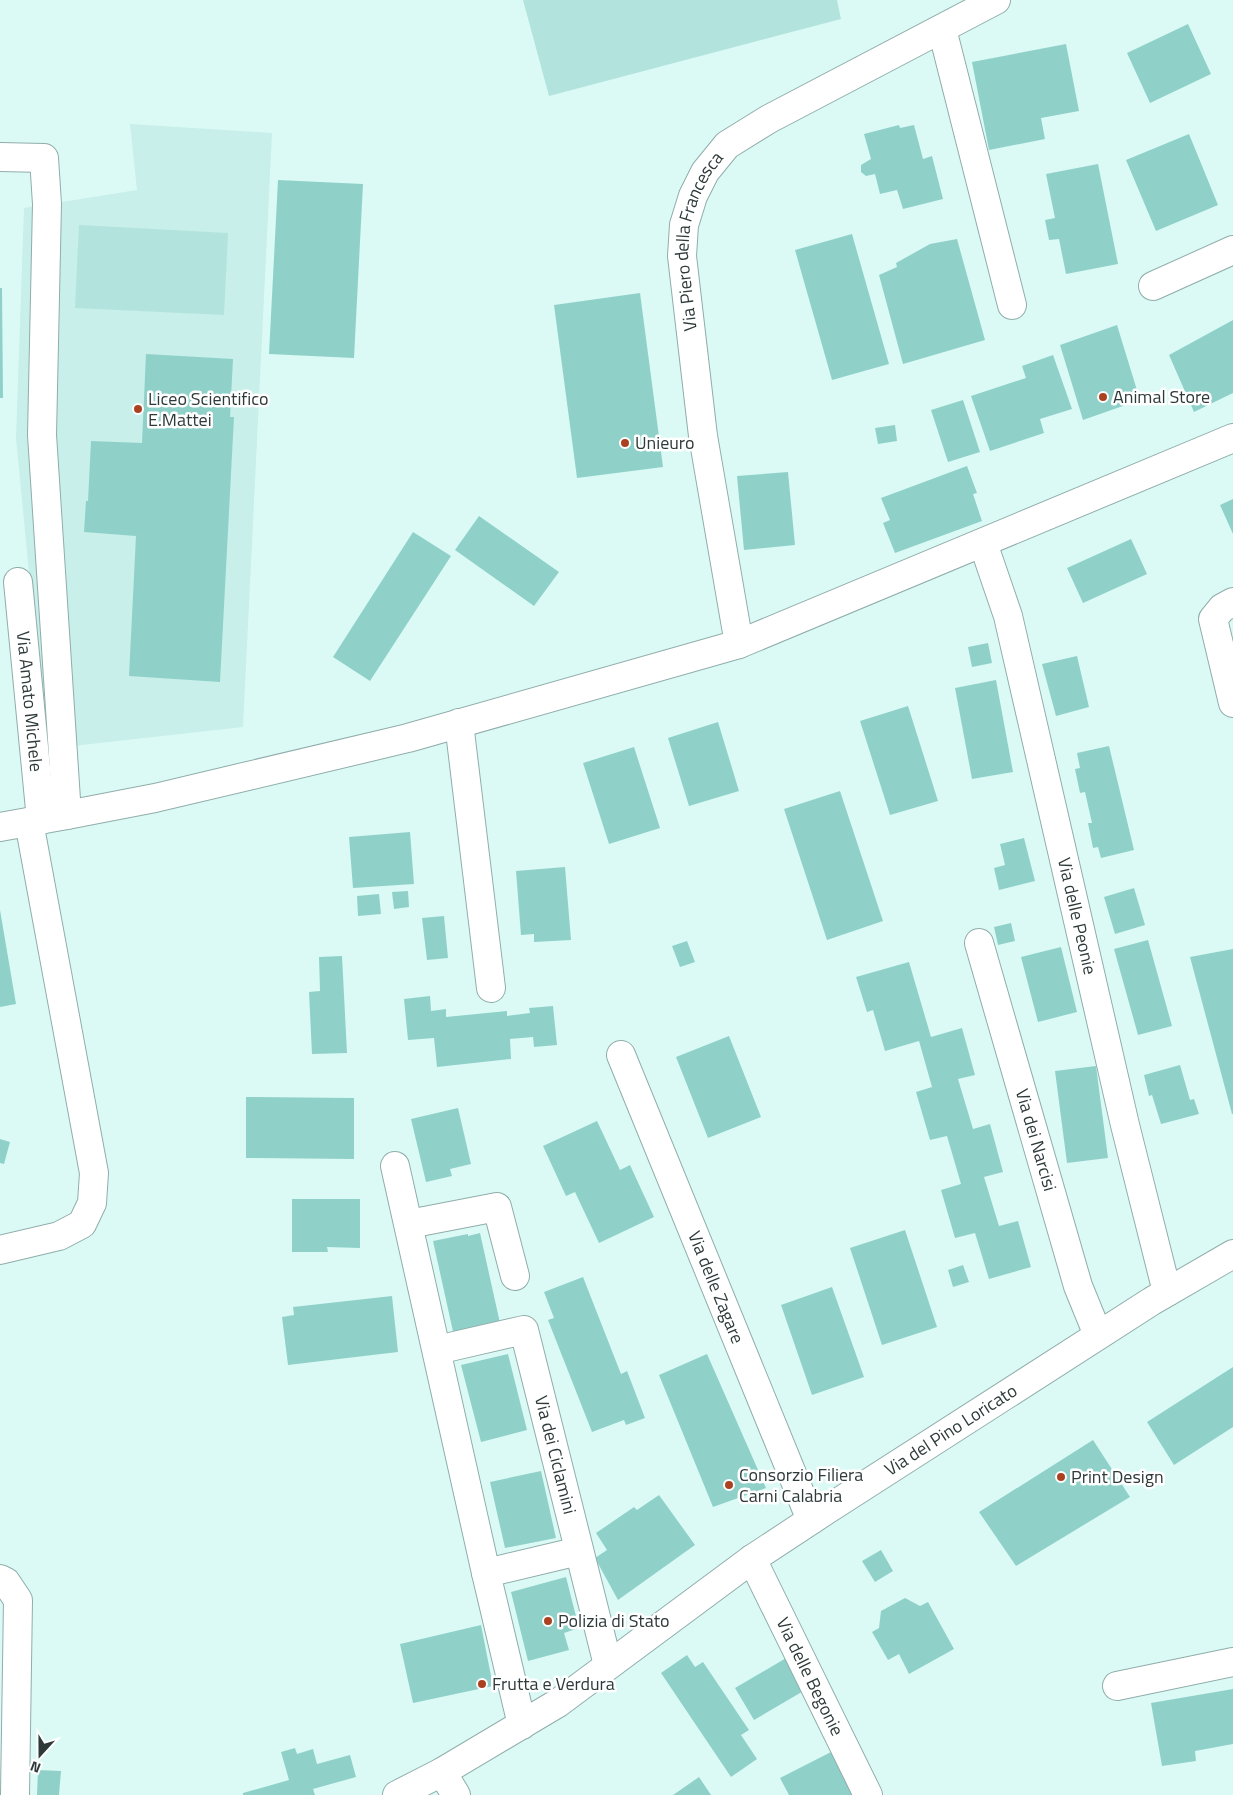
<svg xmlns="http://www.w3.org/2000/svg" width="1233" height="1795" font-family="'Titillium Web',sans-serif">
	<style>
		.built { fill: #c8efea }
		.green { fill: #b3e3dd }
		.building { fill: #8fd1c9 }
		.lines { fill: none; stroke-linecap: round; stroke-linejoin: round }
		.minor-casing { stroke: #90adaa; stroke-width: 30 }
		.minor { stroke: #fff; stroke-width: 28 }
		.poi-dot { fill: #aa4222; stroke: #fff; stroke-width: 2 }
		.labels { text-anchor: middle; stroke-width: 5; stroke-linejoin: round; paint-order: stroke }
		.street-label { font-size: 18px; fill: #2e3a39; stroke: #fff }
		.poi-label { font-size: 18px; fill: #2e3a39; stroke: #fff; text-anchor: start }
	</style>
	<rect width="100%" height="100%" fill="#dbfaf6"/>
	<path class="built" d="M130,124L272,133L243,727L46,749L16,438L24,208L137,190Z"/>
	<path class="green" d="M523,0H837L841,19L549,96Z
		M79,225L228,233L224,315L75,308Z"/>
	<path class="building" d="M1188,24L1211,74L1150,103L1127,53Z
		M1066,44L1079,111L1041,118L1045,139L989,150L972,62Z
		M899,125L900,128L914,125L923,159L932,156L943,199L903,209L897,190L880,194L875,174L866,176L861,172V165L871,159L864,134Z
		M1189,134L1218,205L1156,231L1126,160Z
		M1098,164L1118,264L1066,274L1059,239L1049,240L1045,220L1055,218L1046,174Z
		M278,180L363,184L354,358L269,354Z
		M852,234L889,364L832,380L795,250Z
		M957,239L985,340L903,364L879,275L897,267L896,263L930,244Z
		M0,288H2L3,398H0Z
		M640,293L663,467L577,478L554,305Z
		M1233,320V393L1194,412L1169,355Z
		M1117,325L1140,400L1083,420L1060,345Z
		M146,354L233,359L230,417H234L220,682L129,676L136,536L84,532L86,501H88L91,441L142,443Z
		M1053,355L1072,409L1040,419L1044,433L990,451L971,396L1026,378L1022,366Z
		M963,400L980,452L948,462L931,410Z
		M895,425L897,441L878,444L875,428Z
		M967,466L977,493L973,494L982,521L895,553L883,523L890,520L881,498Z
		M788,472L795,545L744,550L737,476Z
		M1233,499V534L1220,505Z
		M479,516L559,572L534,606L455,550Z
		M413,532L451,556L370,681L333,657Z
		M1131,539L1147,574L1083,603L1067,568Z
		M988,643L992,663L972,667L968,647Z
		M1077,656L1089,707L1056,716L1042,664Z
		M996,680L1013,772L972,779L955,688Z
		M908,706L938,801L890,815L860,721Z
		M718,722L739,791L689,806L668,738Z
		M1109,746L1134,850L1101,858L1098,847L1093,848L1088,823H1092L1085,792L1080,793L1075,769L1080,768L1077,753Z
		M634,747L660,828L609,844L583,763Z
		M840,791L883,921L827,940L784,809Z
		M410,832L414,884L353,888L349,837Z
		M1024,838L1035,881L999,890L994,868L1005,865L1000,844Z
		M565,867L571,940L534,942V934L521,935L516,871Z
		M1134,888L1145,925L1115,934L1104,897Z
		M408,891L409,907L394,909L392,892Z
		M379,894L381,914L358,916L357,896Z
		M0,910L16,1004L0,1007Z
		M444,916L448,958L427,960L422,918Z
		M1011,923L1015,941L998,945L994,927Z
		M1148,940L1172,1026L1138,1035L1114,949Z
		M687,941L695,962L680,967L672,946Z
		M1061,947L1077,1012L1038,1022L1021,957Z
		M1233,949V1114H1232L1190,957Z
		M342,956L347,1053L312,1054L309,992L320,991L319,957Z
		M909,962L931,1037L962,1028L975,1075L958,1079L973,1129L990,1124L1003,1172L984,1177L999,1226L1018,1221L1031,1267L989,1279L975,1233L955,1238L941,1190L961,1184L947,1136L930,1140L916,1092L932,1087L919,1041L885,1051L873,1010L867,1012L856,977Z
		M430,996L431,1011L446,1009V1017L507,1011V1016L530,1013L529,1008L553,1006L557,1045L534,1047L533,1037L510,1039L511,1059L437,1067L434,1038L408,1040L404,999Z
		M729,1036L761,1117L708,1138L676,1057Z
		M1180,1065L1190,1100L1194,1099L1199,1114L1161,1124L1152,1095L1149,1096L1144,1075Z
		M1096,1066L1108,1158L1067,1163L1055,1071Z
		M246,1097L354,1098V1159L246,1158Z
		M458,1108L471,1164L450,1169L452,1176L426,1182L411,1119Z
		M597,1121L620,1170L630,1165L654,1217L599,1243L575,1192L566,1196L543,1146Z
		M0,1139L10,1142L4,1164L0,1163Z
		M292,1199H360V1248L327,1247L328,1252H292Z
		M905,1230L937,1327L882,1345L850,1248Z
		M480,1233L500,1323L454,1336L433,1241L468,1234V1236Z
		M963,1265L969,1282L953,1287L948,1270Z
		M583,1277L621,1374L627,1371L645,1418L626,1425L624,1420L592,1432L548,1320L554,1318L544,1292Z
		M832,1287L864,1377L812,1395L781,1305Z
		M392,1296L398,1352L288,1365L282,1317L294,1315L293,1307Z
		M508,1354L527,1430L481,1442L461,1365Z
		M707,1354L766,1488L713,1507L659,1375Z
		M1233,1367V1427L1174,1465L1147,1422Z
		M1093,1440L1130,1497L1016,1566L979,1512Z
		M541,1471L556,1538L505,1548L490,1482Z
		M659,1495L695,1545L618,1600L595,1558L607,1550L596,1533L634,1507L637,1510Z
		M881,1550L893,1571L875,1582L862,1561Z
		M566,1577L579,1628L564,1633L569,1650L528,1661L511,1592Z
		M905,1598L920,1606L928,1602L954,1649L909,1674L899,1654L888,1660L872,1632L879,1628L881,1611Z
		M481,1625L493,1686L413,1703L400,1644Z
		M793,1654L812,1686L754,1720L735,1688Z
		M687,1655L695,1667L703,1662L749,1730L741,1735L757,1759L731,1777L661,1673Z
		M1233,1689V1744L1195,1751L1196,1761L1162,1766L1151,1703Z
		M295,1748L297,1754L313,1749L317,1764L350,1755L356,1777L313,1789L315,1795H243V1793L289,1780L281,1752Z
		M831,1752L853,1795H789L780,1778Z
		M38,1770L61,1771L59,1795H37Z
		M699,1777L711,1795H673Z"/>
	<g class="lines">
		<g class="minor-casing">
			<g id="minor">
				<path d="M942,29L1012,305"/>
				<path d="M0,157L44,158L47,204L42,435L67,815"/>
				<path d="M1153,286L1233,250"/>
				<path id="s1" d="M983,543L1008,616L1125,1125L1167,1292"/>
				<path id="s2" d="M18,582L41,820"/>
				<path d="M1233,602L1222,608L1213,619L1233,703"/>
				<path id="s3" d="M739,644L703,436L682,256L684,225L693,196L705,172L727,145L769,119L996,0"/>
				<path d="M459,723L491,988"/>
				<path d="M0,827L67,815L155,798L408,738L739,644L1233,438"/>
				<path id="s4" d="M979,943L1078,1286L1098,1335"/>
				<path id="s5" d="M621,1055L811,1520"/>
				<path d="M395,1166L486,1573L522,1725"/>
				<path d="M409,1224L497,1207L515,1276"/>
				<path d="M0,1250L59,1236L82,1224L92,1203L94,1173L29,822"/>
				<path id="s6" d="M437,1350L524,1330L608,1665"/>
				<path id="s7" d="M752,1559L868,1795"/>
				<path d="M486,1573L579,1551"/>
				<path d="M0,1579L6,1582L18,1600L15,1795"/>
				<path d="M1117,1686L1233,1662"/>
				<path d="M442,1772L456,1795"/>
				<path id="s8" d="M397,1795L442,1772L558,1703L752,1559L828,1509L1152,1301L1233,1254"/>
			</g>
		</g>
		<use href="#minor" class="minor"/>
	</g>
	<g class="poi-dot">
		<circle cx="1103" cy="397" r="5"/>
		<circle cx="138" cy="409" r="5"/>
		<circle cx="625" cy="443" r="5"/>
		<circle cx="1061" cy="1477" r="5"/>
		<circle cx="729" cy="1485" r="5"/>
		<circle cx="548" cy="1621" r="5"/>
		<circle cx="482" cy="1684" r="5"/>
	</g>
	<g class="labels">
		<g class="street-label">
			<text dy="6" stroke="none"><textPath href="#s3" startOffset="410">Via Piero della Francesca</textPath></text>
			<text dy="6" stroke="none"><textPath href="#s2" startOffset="120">Via Amato Michele</textPath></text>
			<text dy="6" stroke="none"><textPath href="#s1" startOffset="385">Via delle Peonie</textPath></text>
			<text dy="6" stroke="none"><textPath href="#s4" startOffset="205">Via dei Narcisi</textPath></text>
			<text dy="6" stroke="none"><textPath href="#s5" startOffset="251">Via delle Zagare</textPath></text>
			<text dy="6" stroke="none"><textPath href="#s8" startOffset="664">Via del Pino Loricato</textPath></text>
			<text dy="6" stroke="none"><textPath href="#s6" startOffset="218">Via dei Ciclamini</textPath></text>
			<text dy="6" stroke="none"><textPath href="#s7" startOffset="131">Via delle Begonie</textPath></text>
		</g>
		<g class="poi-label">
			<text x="1113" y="403">Animal Store</text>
			<text x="148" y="405">Liceo Scientifico<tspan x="148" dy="21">E.Mattei</tspan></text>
			<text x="635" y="449">Unieuro</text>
			<text x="739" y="1481">Consorzio Filiera<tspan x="739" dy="21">Carni Calabria</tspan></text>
			<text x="1071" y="1483">Print Design</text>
			<text x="558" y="1627">Polizia di Stato</text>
			<text x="492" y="1690">Frutta e Verdura</text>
		</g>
	</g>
	<g transform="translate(40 1755) rotate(201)" stroke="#ffffff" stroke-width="4" paint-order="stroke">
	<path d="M0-4L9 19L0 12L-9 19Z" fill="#2e3a39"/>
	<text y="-8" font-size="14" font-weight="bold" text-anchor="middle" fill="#2e3a39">N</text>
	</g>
</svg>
